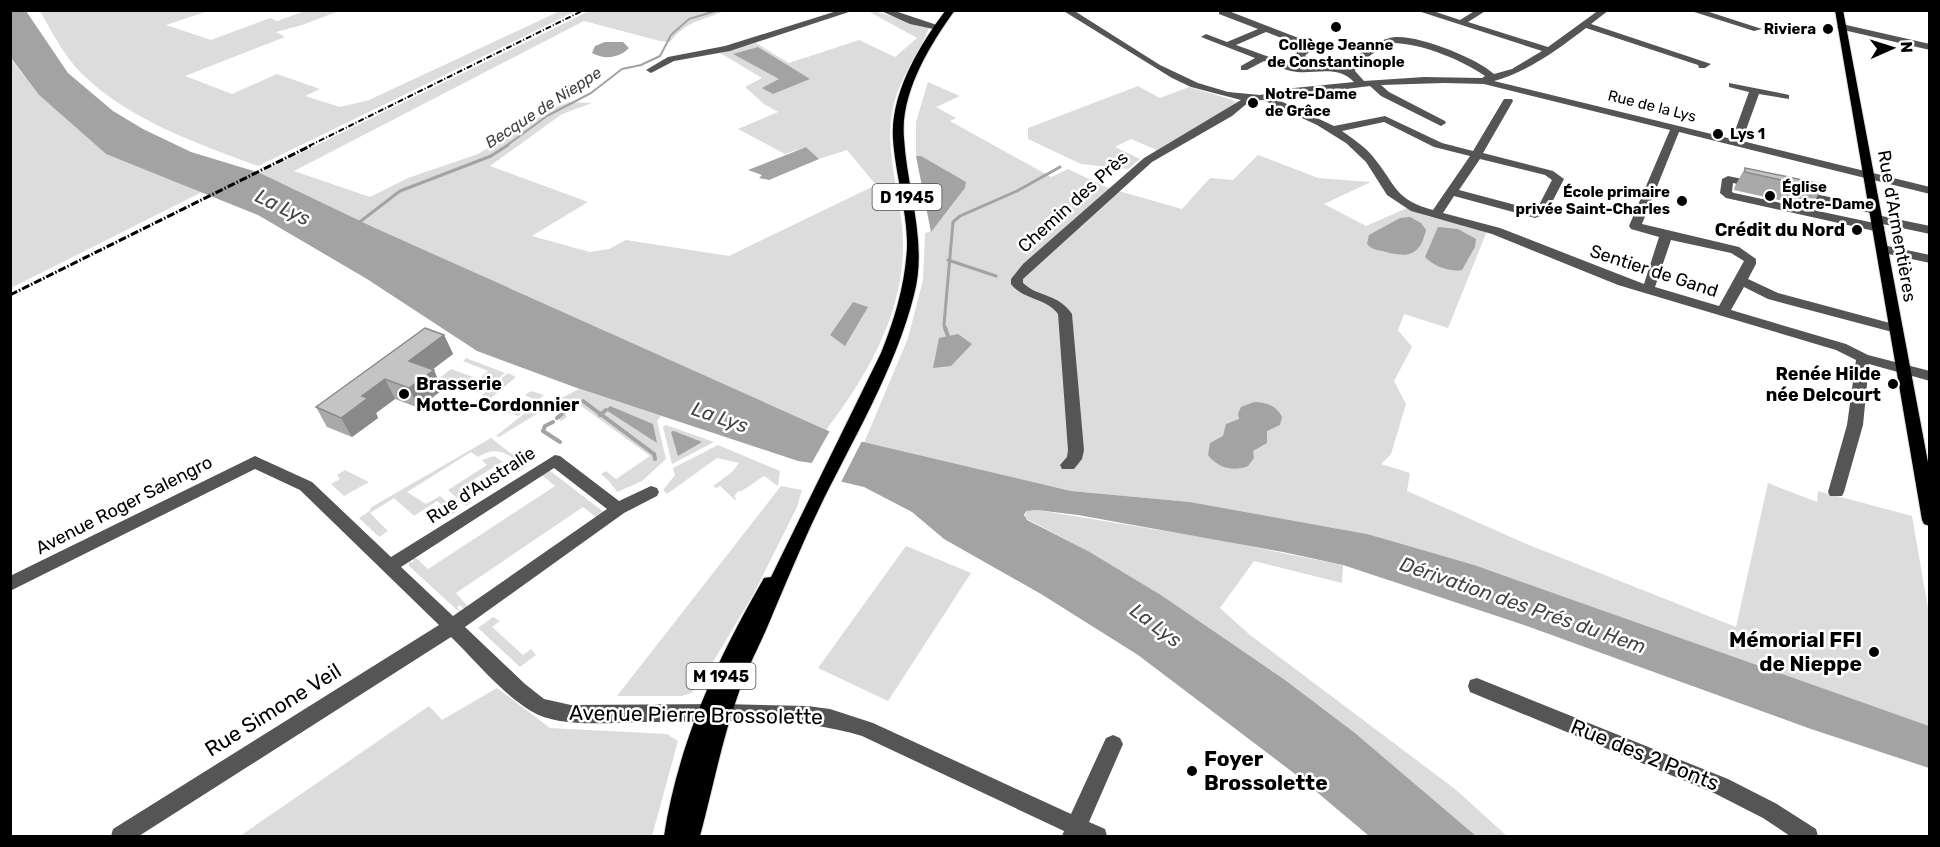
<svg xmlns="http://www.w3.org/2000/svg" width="1940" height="847" font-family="Rubik,sans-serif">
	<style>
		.green { fill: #dcdcdc }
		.water { fill: #a3a3a3 }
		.pier { fill: #fff }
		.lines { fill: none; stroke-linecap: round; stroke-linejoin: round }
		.stream-far2 { stroke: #a3a3a3; stroke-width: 2 }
		.stream-far1 { stroke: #a3a3a3; stroke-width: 3 }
		.stream { stroke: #a3a3a3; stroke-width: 4 }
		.major-casing { stroke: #dbdbdb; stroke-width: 2 }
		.minor { fill: #555; fill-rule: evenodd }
		.major { fill: #000; fill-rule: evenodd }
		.rail-far1 { stroke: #000; stroke-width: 2; stroke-dasharray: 6 2 1 2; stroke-linecap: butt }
		.rail { stroke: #000; stroke-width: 3; stroke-dasharray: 8 2 1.5 2; stroke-linecap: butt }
		.wall { fill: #a9a9a9 }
		.shaded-wall { fill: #898989 }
		.building { fill: #c4c4c4; stroke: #898989; stroke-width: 1.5 }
		.poi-dot { fill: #000; stroke: #fff; stroke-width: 2 }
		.labels { text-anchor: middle; stroke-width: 5; stroke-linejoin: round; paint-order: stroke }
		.far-poi-label { font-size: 15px; font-weight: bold; fill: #000; stroke: #fff; text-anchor: start }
		.far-street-label { font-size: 15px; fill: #000; stroke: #fff }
		.far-water-label { font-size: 16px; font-style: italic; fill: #444; stroke: #fff }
		.shield { fill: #fff; stroke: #4c4c4c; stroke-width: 1.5 }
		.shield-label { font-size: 16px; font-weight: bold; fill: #000 }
		.street-label { font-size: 18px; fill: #000; stroke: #fff }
		.poi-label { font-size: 18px; font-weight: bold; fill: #000; stroke: #fff; text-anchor: end }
		.water-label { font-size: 20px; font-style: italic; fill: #444; stroke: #fff }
		.near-poi-label { font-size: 21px; font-weight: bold; fill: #000; stroke: #fff; text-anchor: end }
		.near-street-label { font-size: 21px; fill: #000; stroke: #fff }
	</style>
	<rect width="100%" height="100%" fill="#fff"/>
	<path class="green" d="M40,11H208L166,25L211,40L270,18L277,21L305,11H339L302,25L276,32L285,37L185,76L232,94L277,74L320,89L305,96L340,107L369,100L560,11H576L258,166C196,143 128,120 80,72C63,54 52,32 40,11Z
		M589,11H724C702,21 687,20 670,42L660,41L584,21L294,171L370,197L408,178L478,154L556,107L569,102L592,103L562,114L490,166L588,202L532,236L590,252L609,249L626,240L729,256L876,185L847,150L819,159L806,147L785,154L738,129L778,112L764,104L745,87L762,78L720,53L756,43L789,63L859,40L895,57L917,38L868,11C881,11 914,24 929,28C919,53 901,76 894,103C884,143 897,185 902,225C910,302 871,371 826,430L373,227L260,173Z
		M10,58L39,95L106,154L202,192L11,288Z
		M928,82L960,96L936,107L956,118L950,121L1051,177L1068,169L1108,188L1182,209L1210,178L1233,180L1258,155L1318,178L1371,182L1324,204L1366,226L1407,208L1427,216L1487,231L1448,328L1404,314L1398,330L1412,347L1394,381L1406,404L1391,454L1381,464L1410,473L1407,491L1529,545L1736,627L1768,483L1817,502L1818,491L1912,516L1929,614V726L1367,534L1190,502L1071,491L864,443L908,338L923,280L925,233L931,231L965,188L921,156H916V122Z
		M1138,86L1160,98L1189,87L1233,100L1236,104L1157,150L1131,139L1115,147L1140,159L1128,169L1081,164L1028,139V128Z
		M466,358L505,373L481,393L468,388L488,371L463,361Z
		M451,369L476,378L461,390L437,380Z
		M508,373L516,377L485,403L516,414L533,399L525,395L531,391L544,395L518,416L476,400Z
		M579,389L661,416L657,421L666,459L642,481L617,492L609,481L601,474L606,471L616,479L650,456L580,405L565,414L567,417L561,421L556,416L563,411L553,404L499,437L496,436L538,403L546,406Z
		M666,425L714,442L672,464L663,427Z
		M491,438L527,466L516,473L502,462L459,489L472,502L466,506L448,490L487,465L482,460L494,456L514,469L520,464C508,452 494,446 478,457L471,452L407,492L426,504L440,496L457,511L453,514L437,501L414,516L394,498L370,513L388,531L379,537L359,518L371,510L370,508Z
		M718,445L780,471L778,486L764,476L742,491H738L734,497L737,498L735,500L720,486L717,488L713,486L732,472L739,463L717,458L667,494L663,490L675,475L673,468Z
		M345,470L369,482L344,496L331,484L340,479L337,475Z
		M549,470L605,513L597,518L583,507L456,593L469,608L464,609L460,605L457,607L461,611L457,610L409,566V560L412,563L414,561L411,559L415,557L428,569L555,486L542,475Z
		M781,486L802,490L797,507L754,593L700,684L691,693L682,696H617Z
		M1037,510L1208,538L1343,565L1342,583L1254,561L1220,608L1250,635L1455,789L1507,836H1476L1355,733L1285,680L1161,595L1088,551L1025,518L1026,511Z
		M906,546L971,573L888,701L818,668Z
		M493,617L500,621L492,627L523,655L531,649L536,655L520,667L478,628Z
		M497,688L550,728L667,734L678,741L652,836H240L429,706L442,720Z"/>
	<path class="water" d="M11,11H26L68,73L113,111L143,129L191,152L260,173L373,227L842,437L1071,491L1190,502L1367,534L1474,565L1929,726V768L1808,728L1524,625L1343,565L1283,552L1078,515L1037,510L1026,511L1024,515L1027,520L1088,551L1161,595L1285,680L1355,733L1476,836H1369L1299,777L1138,655L1041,594L944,539L912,512L864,487L826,478V465L798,461L577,388L477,351L367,279L258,215L106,154L39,95L11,58Z
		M605,42H623L629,48C620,58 604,60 592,53L595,46Z
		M758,47L810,79L773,94L762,88L779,79L733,54Z
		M806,147L819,159L769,180L759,178L762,175L748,170Z
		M916,156H921L966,182L965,188L931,232Z
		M1410,217L1421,223L1426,230C1420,256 1408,258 1386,252C1379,250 1372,250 1367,244L1369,235L1400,218Z
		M1438,227L1458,229L1476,239L1475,247L1462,270C1450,272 1433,266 1425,257Z
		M853,302L868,307L845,346L830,335Z
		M958,334L972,344L951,366L933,368L939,338Z
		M1254,402C1266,402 1277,406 1282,417L1280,425L1267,431V443L1253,451L1254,458L1248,466C1233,472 1218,468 1208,455L1210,443L1223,436L1226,424L1239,419L1238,414L1241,407Z
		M610,406L653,424L657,443L606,410Z
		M673,431H674L702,442L678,456L671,432Z"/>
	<path class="pier" d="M831,429L863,439L840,484L821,479L820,476L823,468L810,466Z"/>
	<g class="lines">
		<path class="stream-far2" d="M506,146L547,116L591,93L622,69L641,65L660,56L671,35L689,19L719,10"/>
		<path class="stream-far1" d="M357,224L400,191L491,156L508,145
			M948,260L996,276
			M946,329L944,325L953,222L960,216L1017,191L1060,167"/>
		<path class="stream" d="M945,328L948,336
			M583,401L654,454L655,459
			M600,415L606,410
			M557,418L567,410
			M553,422L545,426L543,431L560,442"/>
		<g class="major-casing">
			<path id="major" d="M946,10H955C930,45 900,93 904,138C907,190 928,243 914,295C893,378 844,453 809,530C794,563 780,597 766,630C757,650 746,671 739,692C722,739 713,788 700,836H664C678,744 717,659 764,578L771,577L881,353C895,318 905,285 907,247C908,214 895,173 893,139C890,94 920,44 946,10Z
				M1835,10H1843L1930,473V526L1924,524L1922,520Z"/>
		</g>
		<path class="minor" d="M840,10H855L730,51L674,61L651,73L646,70L668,57L725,46Z
			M879,10H892L943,27L938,30L910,24Z
			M1062,10H1073L1160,65L1198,83L1228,92L1260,95L1294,88L1354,82C1336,63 1312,76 1291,71C1282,69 1272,65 1264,61L1247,70H1241V66L1255,58L1201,37L1206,34L1227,42L1258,29L1219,14V10H1226L1309,42L1313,48L1305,56L1320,65L1346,68C1348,61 1355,57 1361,53C1371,46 1383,38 1395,37C1419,35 1477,58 1494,74L1512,69L1542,51L1415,10H1430L1460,20L1476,10H1487L1468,22L1548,47L1599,10H1609L1591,24L1711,64L1705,68H1699L1698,65L1586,28C1557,50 1529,71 1494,81L1732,139L1749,92L1729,87V83L1785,94L1789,95V99L1759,94L1742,141L1930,187V194L1679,132L1642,224L1739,247L1756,259V264L1748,279L1778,293L1901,326L1903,329L1896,333L1768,299L1744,287L1731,310L1846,344L1868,355L1930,371V381L1869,364L1863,425L1844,492L1842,496H1830L1828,492L1847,425L1856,360L1836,350L1618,285L1492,234L1411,211L1387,195L1366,162L1346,143L1317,125L1263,100L1250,101L1232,116L1152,162L1023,279V283C1039,298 1058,293 1072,314L1084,450L1082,459L1074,469H1062L1060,465L1067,457L1068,450L1058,314C1047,298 1023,300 1011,284V279L1023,264L1144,158L1241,100L1191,87L1172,78ZM1266,32L1302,46L1294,56L1307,65L1294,66L1236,45ZM1395,43C1425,45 1460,59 1485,76L1482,78L1424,77L1364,81L1355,71L1356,66L1375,52ZM1444,83L1484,84L1670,130L1629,226L1631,229L1659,237L1644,284L1500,228L1443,213L1454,196L1535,218L1546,214L1564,179L1553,171L1483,153L1513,101L1512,99H1504L1473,151L1442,143L1385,116L1334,126L1274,98L1370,86L1381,96L1441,126L1446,123L1445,121L1389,92L1381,85ZM1384,122L1434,147L1470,156L1433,210C1395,200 1396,185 1374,158C1366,147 1353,139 1342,131ZM1480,159L1545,175L1552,180L1537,209L1534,210L1459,190ZM1671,240L1731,253L1744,261L1719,306L1655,287Z
			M1688,10H1703L1762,29L1754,31Z
			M1842,24L1930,44V50L1839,29L1837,27Z
			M1728,176L1762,183L1764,185L1758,188L1733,183L1732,192L1734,193L1879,224L1885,228L1879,232L1726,198L1720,193L1722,179Z
			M1799,191L1875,206L1881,210L1875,214L1795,196L1793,194Z
			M1877,215L1930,226V234L1873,222L1871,219Z
			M1883,245L1930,255V263L1879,252L1877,249L1879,246Z
			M555,455L560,456L619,501L651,486L657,488L659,492L657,496L624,513L465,627L525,684L544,699L571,705L722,704L807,706L830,709L873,723L1071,814L1106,738L1113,735L1120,738L1123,744L1089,822L1105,829L1107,836H1062L1064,831L862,736C792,715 716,722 644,722C611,722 560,729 531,711C501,693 476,661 451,637L139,836H111L113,829L439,625L300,490L255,469L10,591V576L255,456L312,482L391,557ZM554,468L607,509L453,616L401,567Z
			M1477,678L1728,779L1777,804L1816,829L1818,836H1790L1763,818L1714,793L1470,692L1468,686L1470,680Z"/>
		<use href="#major" class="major"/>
		<path class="rail-far1" d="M309,146L584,10"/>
		<path class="rail" d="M10,295L312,145"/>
	</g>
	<path class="wall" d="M1745,168L1822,189L1811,207L1734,190L1735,186Z
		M444,335L453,354L432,370H434L442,390L419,408L395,399L376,413L378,418L352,437L327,427L316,407Z"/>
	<path class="shaded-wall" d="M444,335L453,354L418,380L409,361Z
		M434,370L442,390L419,408L409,388Z
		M385,379L395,399L376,413L378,418L352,437L341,418L362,396Z"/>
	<path class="building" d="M1745,168L1822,184V189L1745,172Z
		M425,328L444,335L409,361L434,370L409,388L385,379L362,396L368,398L341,418L316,407Z"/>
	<g class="poi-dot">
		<circle cx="1336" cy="27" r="6"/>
		<circle cx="1828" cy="29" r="6"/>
		<circle cx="1253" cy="103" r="6"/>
		<circle cx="1718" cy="134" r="6"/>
		<circle cx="1770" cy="196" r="6"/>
		<circle cx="1682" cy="201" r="6"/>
		<circle cx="1857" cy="230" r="6"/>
		<circle cx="1893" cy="384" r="6"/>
		<circle cx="404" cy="394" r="6"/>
		<circle cx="1874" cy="652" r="6"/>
		<circle cx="1192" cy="771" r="6"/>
	</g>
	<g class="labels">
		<g class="far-poi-label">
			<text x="1816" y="34" text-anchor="end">Riviera</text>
			<text x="1336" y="50" text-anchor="middle">Collège Jeanne<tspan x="1336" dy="17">de Constantinople</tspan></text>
			<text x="1265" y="99">Notre-Dame<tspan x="1265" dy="17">de Grâce</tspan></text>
			<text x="1730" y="139">Lys 1</text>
			<text x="1782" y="192">Église<tspan x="1782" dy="17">Notre-Dame</tspan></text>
			<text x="1670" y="197" text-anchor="end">École primaire<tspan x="1670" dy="17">privée Saint-Charles</tspan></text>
		</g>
		<g class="far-street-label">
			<text transform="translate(1652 106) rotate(14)" y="5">Rue de la Lys</text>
		</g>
		<g class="far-water-label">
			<text transform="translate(543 107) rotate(-33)" y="6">Becque de Nieppe</text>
		</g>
		<g class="shield">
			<rect x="872.5" y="184" width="69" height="26" rx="4.5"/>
			<rect x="686.5" y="663" width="69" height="26" rx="4.5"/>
		</g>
		<g class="shield-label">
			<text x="907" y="203">D 1945</text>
			<text x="721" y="682">M 1945</text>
		</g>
		<g class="street-label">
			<text transform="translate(1073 202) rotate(-42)" y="6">Chemin des Près</text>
			<text transform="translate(1897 226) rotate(80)" y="6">Rue d'Armentières</text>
			<text transform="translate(1654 271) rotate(18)" y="6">Sentier de Gand</text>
			<text transform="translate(481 485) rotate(-33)" y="6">Rue d'Australie</text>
			<text transform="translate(124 505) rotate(-27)" y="6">Avenue Roger Salengro</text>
		</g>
		<g class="poi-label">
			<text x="1845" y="236">Crédit du Nord</text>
			<text x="1881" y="380">Renée Hilde<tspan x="1881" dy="21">née Delcourt</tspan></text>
			<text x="416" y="390" text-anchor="start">Brasserie<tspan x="416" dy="21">Motte-Cordonnier</tspan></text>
		</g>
		<g class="water-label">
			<text transform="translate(283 207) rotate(26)" y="7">La Lys</text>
			<text transform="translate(720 417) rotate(19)" y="7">La Lys</text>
			<text transform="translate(1523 605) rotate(19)" y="7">Dérivation des Prés du Hem</text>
			<text transform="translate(1156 625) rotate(37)" y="7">La Lys</text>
		</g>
		<g class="near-poi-label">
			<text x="1862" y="647">Mémorial FFI<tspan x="1862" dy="24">de Nieppe</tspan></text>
			<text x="1204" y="766" text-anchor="start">Foyer<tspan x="1204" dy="24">Brossolette</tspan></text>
		</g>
		<g class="near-street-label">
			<text transform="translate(273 710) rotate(-32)" y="7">Rue Simone Veil</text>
			<text transform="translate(696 715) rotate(1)" y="7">Avenue Pierre Brossolette</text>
			<text transform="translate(1645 755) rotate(22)" y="7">Rue des 2 Ponts</text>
		</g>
	</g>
	<rect width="1940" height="847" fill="none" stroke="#000000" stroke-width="24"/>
	<g transform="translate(1892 48) rotate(87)" stroke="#ffffff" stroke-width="4.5" paint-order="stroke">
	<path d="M0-4.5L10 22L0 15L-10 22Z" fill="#000000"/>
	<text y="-9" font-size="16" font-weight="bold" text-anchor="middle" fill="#000000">N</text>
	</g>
</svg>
